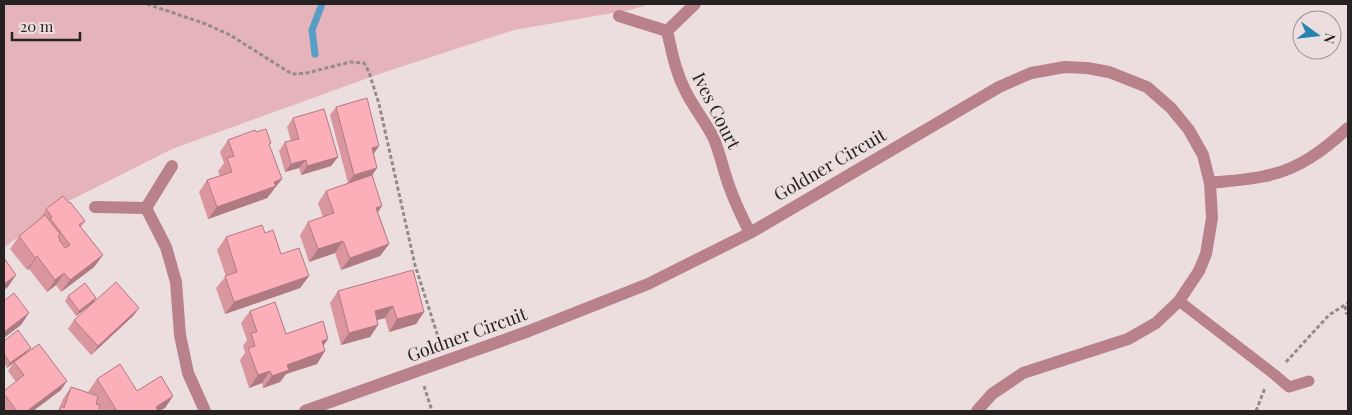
<svg xmlns="http://www.w3.org/2000/svg" width="1352" height="415" font-family="'Playfair Display',serif">
	<style>
		.green { fill: #e4b4ba }
		.lines { fill: none; stroke-linecap: round; stroke-linejoin: round }
		.stream { stroke: #579ec6; stroke-width: 7 }
		.path { stroke: #948a8a; stroke-width: 3; stroke-dasharray: 4 2.5; stroke-linecap: butt }
		.lane { stroke: #b9828a; stroke-width: 11 }
		.street { stroke: #b9828a; stroke-width: 12 }
		.wall { fill: #d9969f }
		.shaded-wall { fill: #b07a82 }
		.building { fill: #fcaeb9; stroke: #b07a82 }
		.labels { text-anchor: middle; stroke-width: 5; stroke-linejoin: round; paint-order: stroke }
		.street-label { font-size: 18px; fill: #272222; stroke: #ecdedf }
	</style>
	<rect width="100%" height="100%" fill="#ecdedf"/>
	<path class="green" d="M4,4H650L630,10L514,30L379,74L172,149L55,208L4,248Z"/>
	<g class="lines">
		<path class="stream" d="M315,54L312,30L322,4"/>
		<path class="path" d="M147,4L206,24L230,35L292,74L307,73L350,62L364,63L369,72L379,104L415,265L441,346
			M1345,306L1346,313L1348,314
			M1286,362L1329,315L1348,303
			M424,386L432,411
			M1256,411L1265,388"/>
		<path class="lane" d="M1179,301L1275,375L1289,387L1309,381"/>
		<path class="street" d="M695,4L667,31C672,51 675,71 685,90C693,107 706,122 714,139C721,156 724,174 731,191C736,205 743,219 750,233
			M619,16L667,31
			M172,166L146,208L166,247L176,282L180,335L188,373L205,411
			M1210,183C1228,181 1247,180 1265,176C1298,170 1324,150 1348,128
			M95,207L146,208
			M305,411L529,331L648,284L750,233L999,87L1031,73L1065,67L1087,68L1109,72L1147,87L1171,108L1189,130L1203,155L1210,183L1212,218L1206,254L1199,271L1179,301L1156,323L1128,339L1023,373L992,394L977,411"/>
	</g>
	<path class="wall" d="M336,107L379,146L373,154L372,176L378,212L389,244L380,256L341,270L335,253L309,262L300,235L308,222L323,217L318,203L326,191L348,183L330,115Z
		M293,118L338,157L331,166L301,175L299,168L285,172L279,151L285,142L291,141L287,127Z
		M256,132L270,146L273,191L272,192L267,198L208,219L199,192L207,180L220,176L218,171L224,163L220,152L228,140Z
		M69,203L85,221L81,227L103,255L94,267L61,292L56,285L47,292L29,269L27,270L10,249L19,236L38,221L46,209Z
		M265,233L281,254L309,276L300,288L225,314L216,288L226,276L217,250L226,237Z
		M338,291L424,312L416,324L389,332L385,318L377,320L378,325L370,337L341,345L330,303Z
		M68,296L96,298L93,303L76,316L65,301Z
		M139,308L133,316L91,355L68,329L74,320Z
		M250,311L286,334L323,346L325,351L317,364L286,374L280,382L263,388L262,383L249,388L240,360L245,353L243,346L247,340L241,323Z
		M4,341L31,348L27,352L7,368L4,363Z
		M14,362L61,390L33,411H4V391L16,382L8,371Z
		M97,379L137,391L173,396L165,408L159,411H101L99,408L98,411H58L63,399L71,387L89,393L88,392Z"/>
	<path class="shaded-wall" d="M379,146L373,155L372,148Z
		M338,157L331,166L301,175L307,166Z
		M306,160L299,168L285,172L291,164Z
		M377,168L371,177L348,183L354,175Z
		M282,179L267,198L208,219L217,207Z
		M382,206L374,218L376,208Z
		M343,241L335,253L309,262L318,249Z
		M389,244L380,256L341,270L350,258Z
		M103,255L94,267L61,292L70,280Z
		M37,256L29,269L27,270L35,258Z
		M64,273L56,285L47,292L55,280Z
		M16,275L8,287L4,290V284Z
		M309,276L300,288L225,314L234,302Z
		M96,298L93,303L76,316L79,311Z
		M393,306L385,318L366,323L375,311Z
		M139,308L133,316L91,355L98,346Z
		M424,312L416,324L389,332L397,319Z
		M29,313L21,325L4,338V332Z
		M378,325L370,337L341,345L349,333Z
		M328,339L320,351L322,341Z
		M31,348L27,352L7,368L10,363Z
		M325,351L317,364L286,374L280,382L263,388L272,376L287,365Z
		M270,371L262,383L249,388L258,375Z
		M67,381L61,390L33,411H27Z
		M173,396L165,408L159,411H153L156,407Z"/>
	<path class="building" d="M367,98L379,146L372,148L377,168L354,175L336,107Z
		M324,109L338,157L307,166L306,160L291,164L285,142L299,139L293,118Z
		M266,129L271,143L269,144L282,179L274,182L276,186L217,207L207,180L232,172L227,158L234,156L228,140L255,130L256,132Z
		M372,175L382,206L376,208L389,244L350,258L343,241L318,249L308,222L334,213L326,191Z
		M63,196L69,203L70,202L85,221L79,225L103,255L70,280L64,273L55,280L37,256L35,258L19,236L45,215L60,234L58,236L60,239L59,240L65,248L70,245L50,218L52,217L46,209Z
		M262,225L265,233L273,230L281,254L299,248L309,276L234,302L225,276L237,272L226,237Z
		M4,258L16,275L4,284Z
		M413,270L424,312L397,319L393,306L375,311L378,325L349,333L338,291Z
		M116,282L139,308L98,346L74,320Z
		M85,283L96,298L79,311L68,296Z
		M14,293L29,313L4,332V301Z
		M275,302L286,334L323,321L328,339L322,341L325,351L287,365L289,370L272,376L270,371L258,375L248,348L255,346L251,333L257,332L250,311Z
		M18,330L31,348L10,363L4,354V341Z
		M39,344L67,381L27,411H17L4,394V391L24,375L14,362Z
		M120,364L137,391L161,376L173,396L156,407L158,411H117L97,379Z
		M71,387L98,396L96,404L100,405L98,411H59L61,406L64,408Z"/>
	<g class="labels">
		<g class="street-label">
			<text transform="translate(716 111) rotate(63)" y="6">Ives Court</text>
			<text transform="translate(830 165) rotate(-30)" y="6">Goldner Circuit</text>
			<text transform="translate(467 335) rotate(-20)" y="6">Goldner Circuit</text>
		</g>
	</g>
	<rect width="1352" height="415" fill="none" stroke="#272222" stroke-width="10"/>
	<g transform="translate(1317 35) rotate(105)"><circle r="24" fill="#ecdedf" stroke="#9d9393"/>
	<path d="M0-4L9 19L0 12L-9 19Z" fill="#2682af"/>
	<text y="-8" font-size="14" font-weight="bold" text-anchor="middle" fill="#272222">N</text>
	</g>
	<path d="M12 32v8h68v-8" fill="none" stroke="#272222" stroke-width="2.5"/>
	<text x="20" y="32" font-size="15" fill="#272222" stroke="#ecdedf" stroke-width="4" paint-order="stroke">20 m</text>
</svg>
